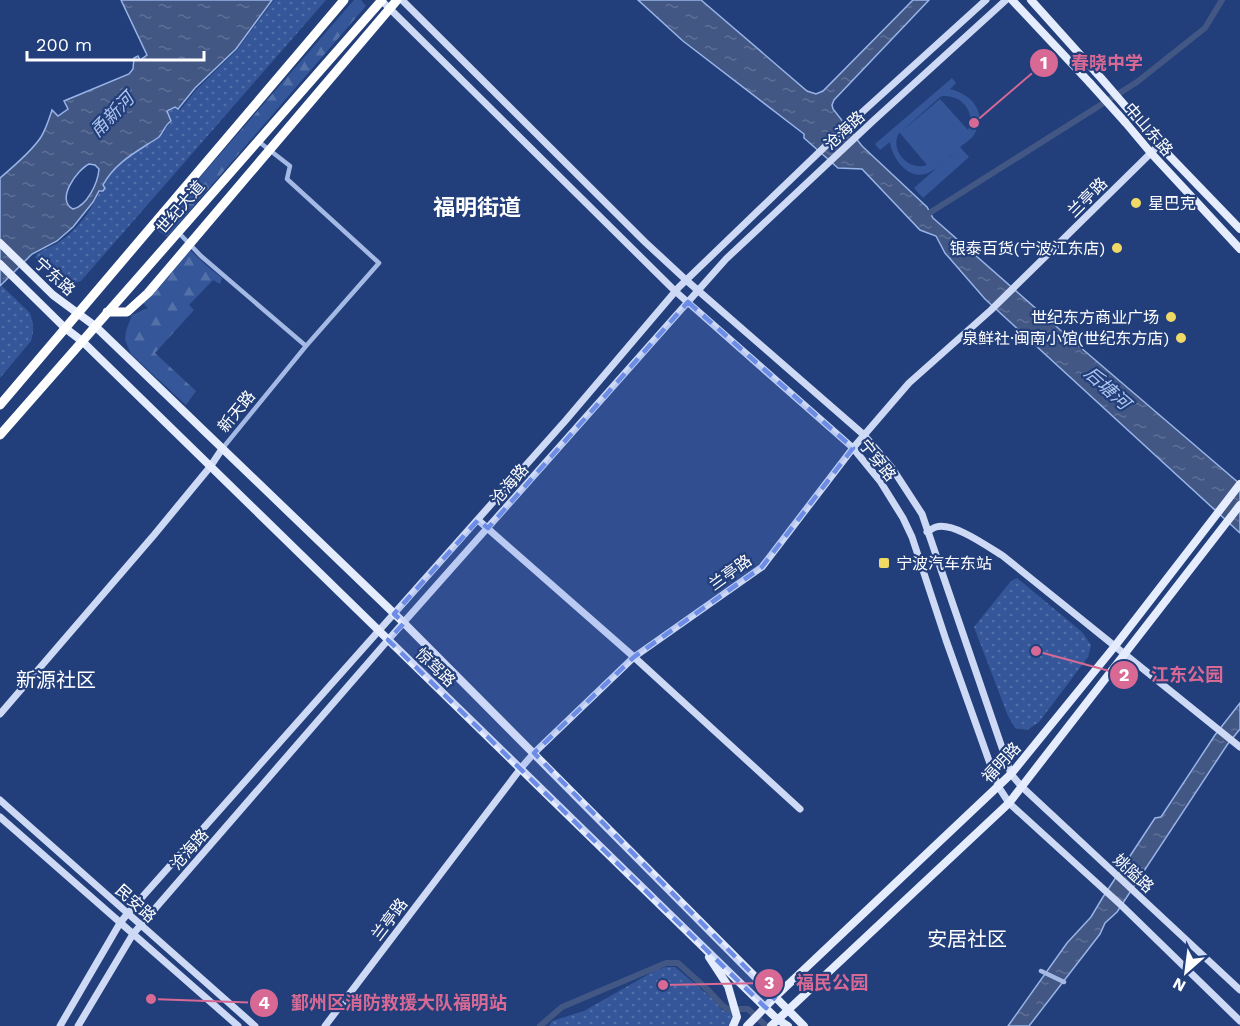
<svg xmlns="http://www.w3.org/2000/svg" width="1240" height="1026" font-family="'Work Sans','Noto Sans SC',sans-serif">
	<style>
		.grass { fill: url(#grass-dots) }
		.forest { fill: url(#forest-firs) }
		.pitch { fill: #355799; fill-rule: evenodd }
		.water { fill: url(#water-ripples); stroke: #98b4e7; stroke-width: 1.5; fill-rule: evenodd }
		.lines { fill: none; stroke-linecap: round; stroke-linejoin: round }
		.canal { stroke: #425784; stroke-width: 6 }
		.street { stroke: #a4bae5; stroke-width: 4.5 }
		.secondary { stroke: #cedaf5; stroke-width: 7 }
		.primary { stroke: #e5ecfd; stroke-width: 8 }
		.highway { stroke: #fff; stroke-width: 9 }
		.primary-bridge { stroke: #e5ecfd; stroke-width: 8 }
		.marked { fill: #6c8ce6; fill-opacity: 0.2; stroke: #6c8ce6; stroke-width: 4.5; stroke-dasharray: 12 8; stroke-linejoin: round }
		.poi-dot { fill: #f1d966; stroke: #223f7b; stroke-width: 2 }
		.labels { text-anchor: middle; stroke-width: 4.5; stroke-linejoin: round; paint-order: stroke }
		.street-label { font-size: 16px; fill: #fff; stroke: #223f7b }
		.poi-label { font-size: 16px; fill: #fff; stroke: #223f7b; text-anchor: end }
		.water-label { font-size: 18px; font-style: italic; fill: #afc5ed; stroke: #223f7b }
		.quarter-label { font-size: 20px; fill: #fff; stroke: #223f7b }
		.district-label { font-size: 22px; font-weight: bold; fill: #fff; stroke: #223f7b }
		.leader { fill: none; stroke: #d76994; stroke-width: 2 }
		.callout-dot { fill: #d76994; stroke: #223f7b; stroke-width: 2 }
		.mark-label { font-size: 18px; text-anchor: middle; font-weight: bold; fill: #fff }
		.callout-label { font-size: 18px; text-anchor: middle; font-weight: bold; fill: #d76994; stroke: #223f7b; stroke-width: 4.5; stroke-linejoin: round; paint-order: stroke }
	</style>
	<defs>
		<pattern id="grass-dots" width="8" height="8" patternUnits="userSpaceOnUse" patternTransform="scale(1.5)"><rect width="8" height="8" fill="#355799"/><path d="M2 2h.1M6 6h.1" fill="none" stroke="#5370a8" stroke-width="1.8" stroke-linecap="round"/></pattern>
		<pattern id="forest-firs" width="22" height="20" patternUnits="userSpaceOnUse" patternTransform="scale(1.5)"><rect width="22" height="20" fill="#355799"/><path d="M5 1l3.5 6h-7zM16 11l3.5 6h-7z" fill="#5370a8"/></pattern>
		<pattern id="water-ripples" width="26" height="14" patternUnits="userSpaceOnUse" patternTransform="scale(1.5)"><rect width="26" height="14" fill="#425784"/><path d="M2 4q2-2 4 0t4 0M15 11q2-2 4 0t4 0" fill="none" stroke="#5e7096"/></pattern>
	</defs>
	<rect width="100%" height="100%" fill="#223f7b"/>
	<path class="grass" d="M274,0H326L81,281L74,283H62L35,257C40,249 51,248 59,242C77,230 90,212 99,193L103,192L106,188L104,185C106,182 107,179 108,176C117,160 147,148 161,136C166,131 166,126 172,121L168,112L176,108L180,110L196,90L237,50Z
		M2,286L30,313L33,324V332L31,341L0,378V288Z
		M1017,578L1082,632L1091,645L1088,657L1039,722L1027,730L1015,728L1008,716L974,627L1011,581Z
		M666,967H675L714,1000L722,1010L735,1012L732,1026H549L552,1021L584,1011L656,970Z"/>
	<path class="forest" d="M354,0H361L366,6L167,237L155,229Z
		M190,250L207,266L222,278L220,284L213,280L189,305L194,310L155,353L196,391L186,405L131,354L125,340L126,331L132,315L148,308L143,303Z"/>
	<path class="pitch" d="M952,78L956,83L950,89C970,94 988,111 975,133C972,139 965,143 960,147L969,157L923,198L914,188L956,151C948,157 940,167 930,172C910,183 892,159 890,142L880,150L875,144ZM943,96C962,95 976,112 968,130L940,99L900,133L940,97ZM899,133H900L927,165C909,172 889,150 899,133Z"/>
	<path class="water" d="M121,0H272L236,49L195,88L178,109L175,107L167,111L171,121C165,125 164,131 159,137C138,151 115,162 103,185L105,188L103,191H99L93,202L73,227L57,241L32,254L0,286V178C13,167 32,151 41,137C46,129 49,119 52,110L58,116L68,109L64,101L129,74L133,69L134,58L138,56L140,60L147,55ZM89,164L95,165L99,169C98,183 87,206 73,209C55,200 77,170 89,164Z
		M638,0H701L807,91L816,94L823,91L913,0H929L834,100L832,105L833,109L862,146L927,207L933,218L1066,335L1240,484V533L985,299L945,253L936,236L920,230L862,169L838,168L804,138V134L683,41Z
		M1240,703V729L1227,745L1117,912L1105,923L1100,934L1029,1026H1008L1067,943L1091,917L1103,897L1155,818L1161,817L1215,735Z"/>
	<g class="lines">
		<path class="canal" d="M923,217L1137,82L1205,28L1222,0
			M540,1026L562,1007L666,963H678L708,990L723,1006L728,1009H748L766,1026"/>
		<path class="street" d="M178,232L201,256L306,346
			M222,449L306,346L379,263L287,179L290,166L258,141
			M1041,971L1064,982"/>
		<path class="secondary" d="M381,0L675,291L853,448L880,481L903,518L912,537L946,640L998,786L1009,803L1121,905L1240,1021
			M402,0L645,242L686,280L864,435L892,468L922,514L1011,774L1021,786L1240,990
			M478,520L634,657L800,809
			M927,532C930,530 933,528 936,527C954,522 988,547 1003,556L1240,747
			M0,714L154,535L210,467L222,449
			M0,800L255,1026
			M0,817L238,1026
			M60,1026L120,923L128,913L566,420L679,287L837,135L986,0
			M78,1026L133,934L388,640L726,259L873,121L1006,0
			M325,1026L521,768L534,753L634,657L762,567L853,448L909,383L991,310L1159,145"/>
		<path class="primary" d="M1012,0L1090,83
			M1031,0L1101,78L1159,145L1240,229
			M1125,122L1151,153L1240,249
			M0,243L53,295L95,326L404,623L804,1026
			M0,264L65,328L82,341L777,1019L788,1026
			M709,957L728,986L737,1017L733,1026
			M747,1026L775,997L1011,774L1115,646L1240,484
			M771,1026L1009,803L1240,505"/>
		<path class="highway" d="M107,312H127L148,293L397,0
			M0,405L344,0
			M0,435L382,0"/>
		<path class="primary-bridge" d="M1090,83L1125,122"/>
	</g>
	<path class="marked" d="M688,302L853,448L762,567L634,657L534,753L775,997L766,1008L388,640L404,623L394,614L478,520L488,528Z"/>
	<g class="poi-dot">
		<circle cx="1136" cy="203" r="6"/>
		<circle cx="1117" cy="248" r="6"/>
		<circle cx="1171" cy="317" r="6"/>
		<circle cx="1181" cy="338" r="6"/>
		<rect x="878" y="557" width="12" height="12" rx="3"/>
	</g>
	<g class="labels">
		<g class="street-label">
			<text transform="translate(1149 129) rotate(49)" y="6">中山东路</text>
			<text transform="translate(844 130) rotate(-43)" y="6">沧海路</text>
			<text transform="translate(1087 197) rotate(-45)" y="6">兰亭路</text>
			<text transform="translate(180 207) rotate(-49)" y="6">世纪大道</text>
			<text transform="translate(55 276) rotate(42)" y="6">宁东路</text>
			<text transform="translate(236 411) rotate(-51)" y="6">新天路</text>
			<text transform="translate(878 460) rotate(51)" y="6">宁穿路</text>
			<text transform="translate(509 484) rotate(-49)" y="6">沧海路</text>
			<text transform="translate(730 572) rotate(-36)" y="6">兰亭路</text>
			<text transform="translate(436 667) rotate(44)" y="6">惊驾路</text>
			<text transform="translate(1001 762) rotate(-47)" y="6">福明路</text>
			<text transform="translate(189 849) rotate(-49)" y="6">沧海路</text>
			<text transform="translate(1134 873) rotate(43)" y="6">姚隘路</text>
			<text transform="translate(136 903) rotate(42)" y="6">民安路</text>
			<text transform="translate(389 919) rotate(-53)" y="6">兰亭路</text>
		</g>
		<g class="poi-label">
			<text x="1148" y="209" text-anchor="start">星巴克</text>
			<text x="1105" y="254">银泰百货(宁波江东店)</text>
			<text x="1159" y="323">世纪东方商业广场</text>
			<text x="1169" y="344">泉鲜社·闽南小馆(世纪东方店)</text>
			<text x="896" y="569" text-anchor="start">宁波汽车东站</text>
		</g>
		<g class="water-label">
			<text transform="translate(112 115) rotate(-46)" y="6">甬新河</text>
			<text transform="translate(1107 388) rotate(42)" y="6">后塘河</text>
		</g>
		<g class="quarter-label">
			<text x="56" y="687">新源社区</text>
			<text x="967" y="946">安居社区</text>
		</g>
		<g class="district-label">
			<text x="477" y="215">福明街道</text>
		</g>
	</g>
	<path class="leader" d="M974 123L1044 63M1036 651L1124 675M663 985L769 983M151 999L264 1003"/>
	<g class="callout-dot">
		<circle cx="974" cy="123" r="6"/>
		<circle cx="1036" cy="651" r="6"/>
		<circle cx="663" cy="985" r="6"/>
		<circle cx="151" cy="999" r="6"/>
		<circle cx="1044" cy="63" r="15"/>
		<circle cx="1124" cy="675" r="15"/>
		<circle cx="769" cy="983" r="15"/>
		<circle cx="264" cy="1003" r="15"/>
	</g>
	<g class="mark-label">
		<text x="1044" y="69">1</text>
		<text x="1124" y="681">2</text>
		<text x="769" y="989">3</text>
		<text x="264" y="1009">4</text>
	</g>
	<g class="callout-label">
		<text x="1107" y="69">春晓中学</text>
		<text x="1187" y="681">江东公园</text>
		<text x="832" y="989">福民公园</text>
		<text x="399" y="1009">鄞州区消防救援大队福明站</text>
	</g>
	<g transform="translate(1186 972) rotate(208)" stroke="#223f7b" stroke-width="4.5" paint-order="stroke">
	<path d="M0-4.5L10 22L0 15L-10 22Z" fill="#ffffff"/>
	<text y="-9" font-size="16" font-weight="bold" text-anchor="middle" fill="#ffffff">N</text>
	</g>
	<path d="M27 51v9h177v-9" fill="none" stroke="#ffffff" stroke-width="3"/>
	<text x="36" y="51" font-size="18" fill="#ffffff" stroke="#223f7b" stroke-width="4.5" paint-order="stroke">200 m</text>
</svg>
